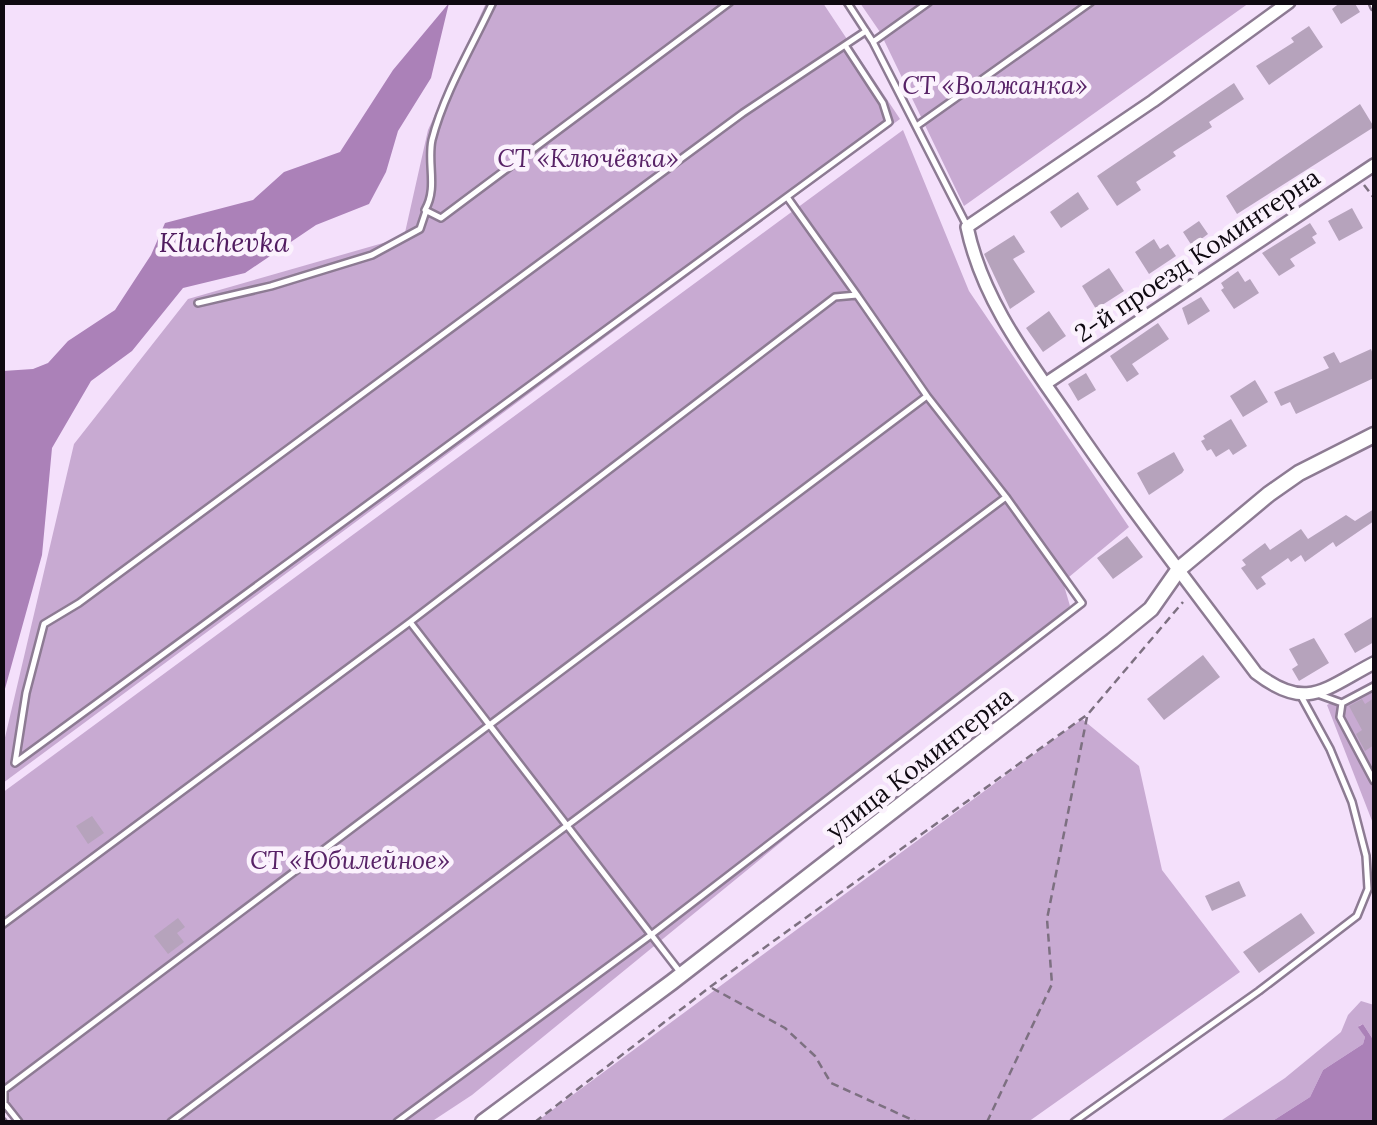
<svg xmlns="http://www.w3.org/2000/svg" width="1377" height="1125" font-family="Lora,serif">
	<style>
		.green { fill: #c8aad2 }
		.water { fill: #ab81b8 }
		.building { fill: #b6a3bc }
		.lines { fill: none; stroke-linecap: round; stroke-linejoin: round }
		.service-casing { stroke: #8d7b93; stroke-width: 10 }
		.minor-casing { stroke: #8d7b93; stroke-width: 16 }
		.tertiary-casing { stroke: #8d7b93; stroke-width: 19 }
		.path { stroke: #7d7081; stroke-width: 2.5; stroke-dasharray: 8 5; stroke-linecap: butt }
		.service { stroke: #fff; stroke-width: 5 }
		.minor { stroke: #fff; stroke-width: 11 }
		.tertiary { stroke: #fff; stroke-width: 14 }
		.labels { text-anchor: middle; stroke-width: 9; stroke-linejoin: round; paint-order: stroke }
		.park-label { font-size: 25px; font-style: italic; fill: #582367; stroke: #fbf2fd }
		.street-label { font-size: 25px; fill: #0f0911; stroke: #fbf2fd }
		.water-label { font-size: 28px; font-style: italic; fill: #511c60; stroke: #fbf2fd }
	</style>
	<rect width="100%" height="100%" fill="#f4e0fb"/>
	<path class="green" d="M486,3H823L900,119L3,783V746L74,444L188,299L404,237L428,130Z
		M860,3H1249L964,206L880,32Z
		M903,130L969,291L1129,527L1063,582L1070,606L472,1095L431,1122H13L2,1108V793Z
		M1374,680V826L1327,705Z
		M1082,719L1139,766L1162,870L1240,972L1028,1122H536Z
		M1361,1001L1374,1005V1041L1363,1024L1359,1026L1365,1037L1363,1044L1323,1070L1310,1097L1271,1122H1219L1285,1078L1341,1032L1348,1015Z"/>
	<path class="water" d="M449,3L431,78L398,131L386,172L369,204L316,225L245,273L183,288L132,351L91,381L52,448L42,555L3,696V371L33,369L48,363L68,341L115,310L151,255L165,223L253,200L284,172L340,152L393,70Z
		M1363,1024L1374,1041V1122H1271L1310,1097L1323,1070L1363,1044L1365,1037L1358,1027Z"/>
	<path class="building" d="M1341,2H1354L1360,12L1341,24L1332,9Z
		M1309,26L1323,47L1269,85L1256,66L1294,42L1291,38Z
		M1234,83L1244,99L1209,122L1212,127L1173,152L1176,156L1136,182L1141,190L1117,206L1097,176Z
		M1360,104L1374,127L1237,214L1226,196Z
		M1078,192L1089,209L1061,228L1050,212Z
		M1352,208L1363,228L1339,241L1328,221Z
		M1199,221L1208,234L1192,246L1183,232Z
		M1310,223L1317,234L1312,237L1316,243L1290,259L1295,266L1279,276L1262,253Z
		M1014,235L1025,252L1013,259L1035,292L1010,309L984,254Z
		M1154,239L1160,249L1168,244L1176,256L1149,274L1135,252Z
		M1109,268L1124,291L1096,309L1082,286Z
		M1238,271L1245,282L1250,279L1259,293L1234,309L1221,290L1224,288L1221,283Z
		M1201,297L1210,311L1188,325L1182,308Z
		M1049,311L1066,336L1043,352L1026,328Z
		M1158,323L1169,339L1132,364L1139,374L1127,382L1110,356Z
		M1371,349L1374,357V378L1296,414L1290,402L1281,406L1274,392L1329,368L1323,357L1334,352L1340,363Z
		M1086,373L1096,390L1078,401L1068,384Z
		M1255,380L1268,402L1243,417L1230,396Z
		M1231,419L1247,446L1233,455L1229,449L1216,457L1211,449L1207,451L1201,441L1205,439L1203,436Z
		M1174,452L1184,470L1182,473L1149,495L1137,473Z
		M1374,509V521L1336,547L1333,542L1305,562L1301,555L1291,562L1288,558L1261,577L1266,584L1257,590L1241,568L1246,565L1242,560L1265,543L1270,550L1301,529L1308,539L1346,515L1355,521Z
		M1127,536L1143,557L1113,579L1097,558Z
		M1374,616V642L1355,653L1344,634Z
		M1314,638L1329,663L1299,681L1292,669L1298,665L1289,649Z
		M1203,655L1220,677L1164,720L1147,699Z
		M1374,698V745L1365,751L1356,734L1362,730L1349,706L1362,699L1365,704Z
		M92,816L104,833L88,844L76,826Z
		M1239,881L1246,896L1212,911L1205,896Z
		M1301,913L1315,933L1259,973L1243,952Z
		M178,918L185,927L177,933L184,942L168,954L154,936Z"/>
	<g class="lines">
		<g class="service-casing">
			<path id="service" d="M493,2C472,47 444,93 432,140C427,163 438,188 425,210L441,218L730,2
				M847,2L873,42L966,224
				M1372,2L1374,7
				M873,42L929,2
				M845,45L883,103L889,122L15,763L26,693L44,624L79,603L743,113L866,31
				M918,125L1091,2
				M787,197L857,295
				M198,303L271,286L372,255L420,229L426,211
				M410,622L680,972
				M1320,695L1342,703L1374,686
				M1342,703L1340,717L1374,781
				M2,925L410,622L835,297L857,295L927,396L4,1090L2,1088
				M4,1090V1103L19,1122
				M2,1121L3,1122
				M171,1122L1006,497L927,396
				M397,1122L651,935L1082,603L1006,497
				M1074,1122L1259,991L1357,916L1368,889L1366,856L1352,802L1330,749L1301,696"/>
		</g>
		<g class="minor-casing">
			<path id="minor" d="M1289,2L1153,101L967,227C982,298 1025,355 1066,414C1126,503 1192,587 1256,673C1307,712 1324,689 1374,663
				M1045,384L1374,165"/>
		</g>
		<g class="tertiary-casing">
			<path id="tertiary" d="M483,1122L672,982L1112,641L1151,609L1179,569L1269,494L1299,473L1374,435"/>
		</g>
		<path class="path" d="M1364,185L1374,198
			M712,988L785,1028L815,1056L831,1083L917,1122
			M535,1122L710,987L1088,714L1183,602
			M987,1122L1052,984L1047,919L1087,717"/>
		<use href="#service" class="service"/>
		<use href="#minor" class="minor"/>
		<use href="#tertiary" class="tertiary"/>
	</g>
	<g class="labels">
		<g class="park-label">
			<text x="995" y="94">СТ «Волжанка»</text>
			<text x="588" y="167">СТ «Ключёвка»</text>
			<text x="350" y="869">СТ «Юбилейное»</text>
		</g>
		<g class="street-label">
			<text transform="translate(1197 255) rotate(-34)" y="9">2-й проезд Коминтерна</text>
			<text transform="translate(919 763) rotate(-38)" y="9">улица Коминтерна</text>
		</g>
		<g class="water-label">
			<text x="224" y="252">Kluchevka</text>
		</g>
	</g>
	<rect width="1377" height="1125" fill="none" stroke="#0f0911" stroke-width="10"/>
</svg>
